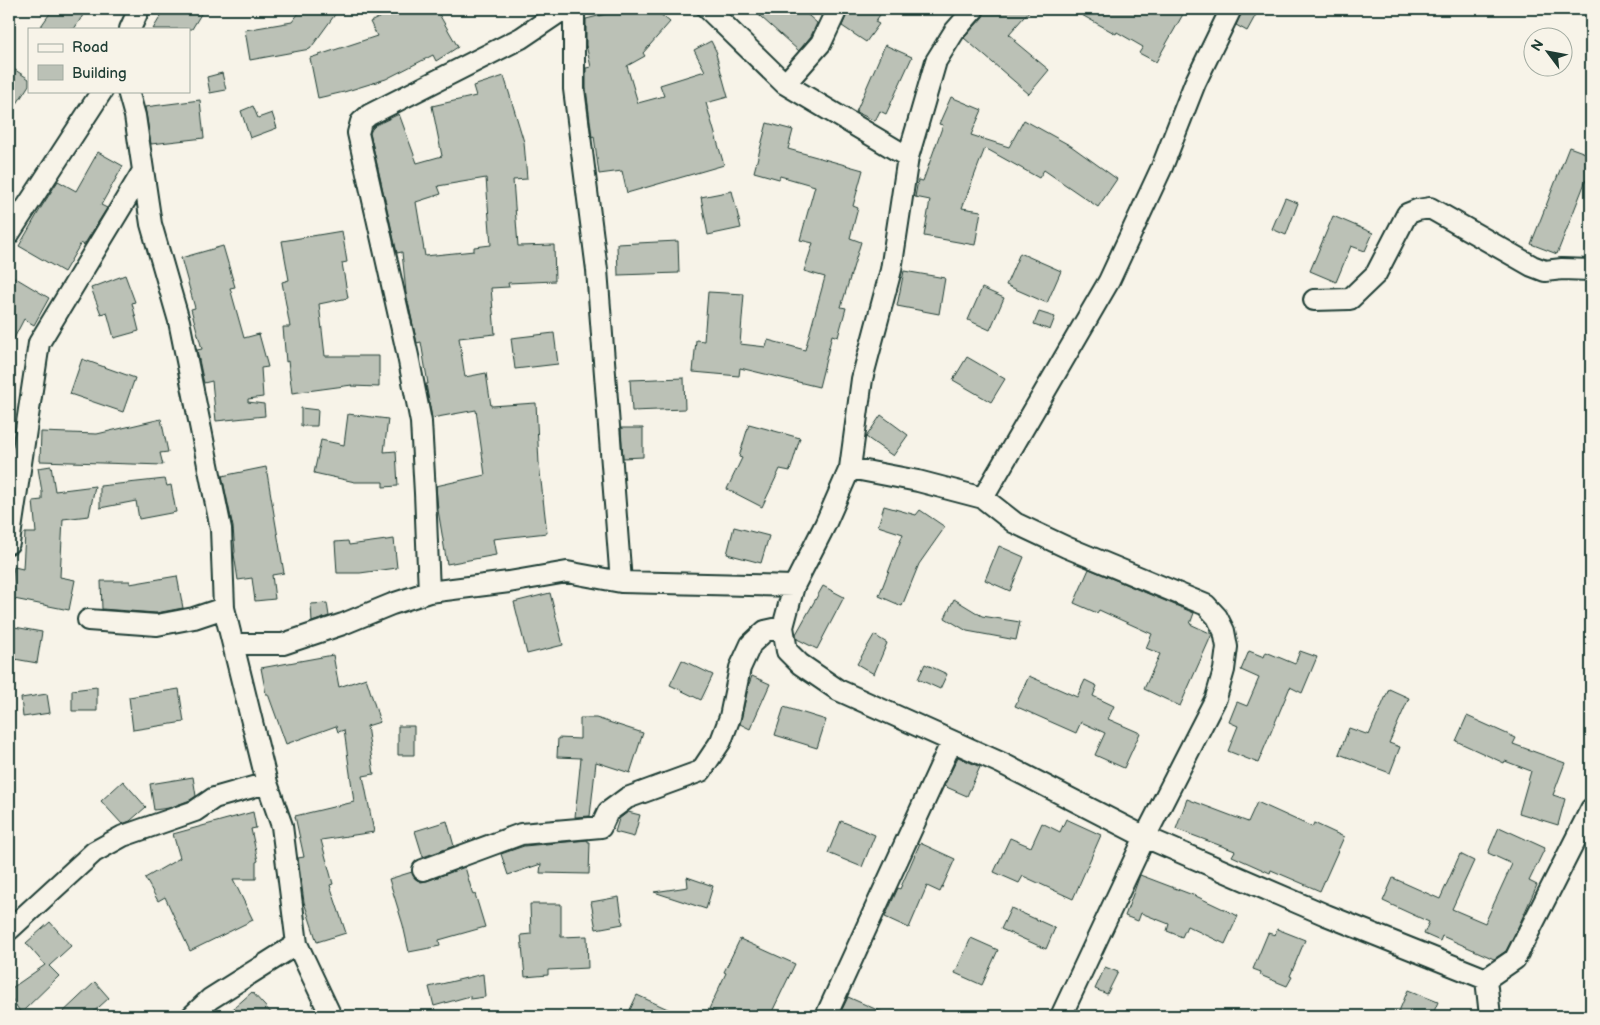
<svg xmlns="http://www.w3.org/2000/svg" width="1600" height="1025" font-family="'Balsamiq Sans',sans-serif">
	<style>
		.building { fill: #bbc1b6; stroke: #1f3d34; fill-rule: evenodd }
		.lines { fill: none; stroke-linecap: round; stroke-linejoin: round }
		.street-casing { stroke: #1f3d34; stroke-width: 24 }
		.street { stroke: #f7f3e8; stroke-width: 20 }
	</style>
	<rect width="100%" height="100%" fill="#f7f3e8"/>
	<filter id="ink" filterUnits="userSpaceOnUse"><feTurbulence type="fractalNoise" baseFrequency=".02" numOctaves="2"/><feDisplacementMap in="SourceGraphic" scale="10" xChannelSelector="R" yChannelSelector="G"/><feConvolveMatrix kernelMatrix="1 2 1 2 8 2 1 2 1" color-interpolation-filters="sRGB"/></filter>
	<g filter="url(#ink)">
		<path class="building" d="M53,9H87L74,29H39Z
			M165,9H204L192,29H153Z
			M302,9H339L310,49L250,60L245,30L292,22Z
			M397,9H436L458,47L436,61L433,55L386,79L344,92L318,98L310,58L377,36L370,22Z
			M610,9H654L670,22L643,53L645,56L627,66L638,103L664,96L660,85L705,71L694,50L711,41L717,53L716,54L728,97L706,103L724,165L627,193L622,171L599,174L594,136L592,137L586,88V68L591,67L586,45V19L614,12Z
			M752,9H801L817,23L811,36L799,51Z
			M849,9H884L875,22L879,24L866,42L842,26Z
			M986,9H1031L1009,34L1016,40L1014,41L1049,70L1029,94L964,38L983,17Z
			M1071,9H1186L1156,62L1139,53L1143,47L1117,32L1116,34Z
			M1243,9H1259L1247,31L1236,25Z
			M885,45L912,57L886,114L880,111L875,121L856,112Z
			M9,66L29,79V85L9,116Z
			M222,73L226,90L210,93L207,77Z
			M504,76L524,142L527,179L513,180L518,246L554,245L555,281L508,283L509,287L491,288L495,334L459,338L465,377L486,373L491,406L536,403L539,464L547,533L493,539L496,555L447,564L438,510L436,486L485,475L476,410L432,418L426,384H428L421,342L417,343L406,293L402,252L397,253L370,133L372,129L376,125L399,114L417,163L442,156L432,106L476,96L473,86ZM486,178L491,245L474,247V251L425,256L416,202L441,194L438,186Z
			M951,97L982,110L971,135L1009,147L1024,120L1071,146L1117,179L1098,207L1044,170L1039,178L985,148L962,208L981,211L975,245L924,236L930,200L915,197L918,180L923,181L943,125L939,124Z
			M200,100L204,138L151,144L145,107Z
			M253,106L258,118L272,113L277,128L250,138L241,111Z
			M767,123L793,130L788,149L863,170L853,206L858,208L850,238L861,242L841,307L846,308L838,337L832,335L819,387L740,368L739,376L693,372L696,340L704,341L708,292L744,294L740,344L766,347L768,340L805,350L825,277L804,271L813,243L800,240L815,186L780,176L779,179L754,172Z
			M1569,147L1591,155V182L1586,180L1557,254L1531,244Z
			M98,152L123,166L101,205L107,208L84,245L81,243L64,272L19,246L42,206L58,181L76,191Z
			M732,191L741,228L708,235L701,197Z
			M1285,198L1298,203L1286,235L1272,229Z
			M1333,216L1373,233L1365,251L1351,246L1336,282L1310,271Z
			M342,231L347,262L342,263L348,298L319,304L325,356H379V387L351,386L352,385L292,393L288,361L286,362L283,327H290L282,282L289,280L282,241Z
			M678,241L679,273L618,275L617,244Z
			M223,246L235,287L230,288L244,338L259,334L268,367L261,368L263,397L248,399V402L264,404L265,416L216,421L212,381L204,383L203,379L197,350L202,349L191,309L195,308L181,258Z
			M1020,253L1061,271L1047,303L1006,285Z
			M904,271L945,278L939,314L897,306Z
			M9,274L49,298L34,325L24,319L9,348Z
			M125,275L135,302L132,303L139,331L114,338L107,312L101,314L91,288Z
			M982,288L1004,298L990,330L968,320Z
			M1039,312L1055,317L1050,330L1034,324Z
			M554,333L558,364L515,369L511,338Z
			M967,357L1005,379L991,402L953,380Z
			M82,359L135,378L123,412L70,394Z
			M684,378L685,409L632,411L630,380Z
			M301,408L318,410L317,426H301Z
			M348,414L388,419L384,452L396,451L398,486L383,487V482H355L314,473L321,440L344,445Z
			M881,415L908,435L893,456L866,437Z
			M161,419L168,452L160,453L163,465L40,461L41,432L97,434Z
			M749,424L800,438L790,471L780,469L762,507L727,489L742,458L739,457Z
			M621,428H643V457L623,458Z
			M51,466L55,491L95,486L89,516L63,519L60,577L75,580L69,610L9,598L14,567L23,569L25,533H36L33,501L42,500V492L38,468Z
			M266,467L284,573L272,575L275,599L255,601L252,578L238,580L234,554L235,552L233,527L222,476Z
			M165,479L167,486L171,485L176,512L139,519L136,501L100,508V486Z
			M884,506L916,515L920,510L945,527L919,564L902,606L879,596L903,534L878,526Z
			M734,527L769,536L761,563L727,554Z
			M394,539L397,568L360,573H337L335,542L348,541L349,545Z
			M999,546L1024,557L1010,591L985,580Z
			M1089,569L1194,613L1190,624L1212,634L1180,706L1144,689L1160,654L1146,648L1152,634L1099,610L1097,613L1074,603Z
			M177,576L183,608L156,613L102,609L101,581H130V584Z
			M823,586L844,597L817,649L797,639L796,634Z
			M550,593L563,645L527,654L514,602Z
			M954,599L982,616L1020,622L1016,640L967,631L945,618Z
			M327,603L329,616L312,622L311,604Z
			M9,626L42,632L37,663L9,658Z
			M874,635L887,643L874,674L857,664Z
			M1249,651L1264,657L1266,652L1295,664L1300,651L1317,657L1302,693L1290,687L1258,763L1228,751L1238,726L1229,722L1237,702L1247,706L1259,678L1241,670Z
			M333,655L339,687L366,678L380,722L367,726L374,774L363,776L374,832L321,840L333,884L330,885L346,933L317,942L304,902L298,858L304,857L295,816L354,802L344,730L338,732L336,726L286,744L268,694H266L261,668Z
			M682,660L713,675L701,700L670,685Z
			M925,664L947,674L940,689L918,679Z
			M752,676L770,684L750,729L740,724L749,684Z
			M1029,676L1077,697L1085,680L1097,686L1093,696L1114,706L1108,719L1140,733L1124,768L1095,755L1105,733L1081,722L1076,733L1015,706Z
			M97,687V711H72V690Z
			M179,689L184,722L133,730L129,697Z
			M1389,689L1409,698L1389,743L1400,747L1390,773L1339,754L1349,728L1369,735Z
			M47,694L50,713L23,717L21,698Z
			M784,707L826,720L817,748L775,735Z
			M1467,716L1516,738L1513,744L1565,763L1553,795L1565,799L1558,825L1519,813L1531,771L1505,761L1504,763L1456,741Z
			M580,718H596L643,733L630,773L596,762L590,816L575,817L581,758L557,757L558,738L580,739Z
			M398,726H414V755H398Z
			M958,757L980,767L967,796L944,786Z
			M193,777L196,796L190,800L169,808L154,810L150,784Z
			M123,781L146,807L130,821L122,824L101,801Z
			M1187,799L1248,822L1257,802L1312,827L1314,823L1344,837L1320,891L1271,870L1270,873L1232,856L1235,851L1176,829Z
			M253,812L256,828L251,829L258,861L256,862V879H233L253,920L190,951L165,897L158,901L145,878L180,858L173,834Z
			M628,812L640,815L634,837L615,832L619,819Z
			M1066,819L1101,835L1073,899L1023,876L1019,883L994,872L1010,838L1031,847L1042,823L1060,832Z
			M447,821L454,846L423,857L415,831Z
			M841,821L875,835L862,867L828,853Z
			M1499,827L1545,848L1529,881L1537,885L1520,923L1506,951L1494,959L1442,936L1440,941L1424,934L1429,922L1383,901L1393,878L1440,899L1460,854L1474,861L1452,909L1485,923L1512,864L1488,853Z
			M588,840V842H590L589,874L540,873L541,864L508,875L501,854L524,846Z
			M920,843L955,859L940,892L927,886L909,928L885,917L898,888L900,889Z
			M465,867L473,895L475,894L485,927L439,940L440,946L409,952L403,925L389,879L412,872L416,879L421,882L427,881Z
			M1140,875L1198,897L1238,916L1225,944L1187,926L1182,937L1167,931L1169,924L1141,913L1138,921L1125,916Z
			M687,877L713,886L706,909L654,892L688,887Z
			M619,897L623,924L596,929L591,902Z
			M530,904H561V937L587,936L588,968L548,970V975L525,977L521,935L531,934Z
			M1011,908L1055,928L1046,949L1001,929Z
			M50,922L71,946L49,966L59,976L21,1013L9,995V990L45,965L26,943Z
			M1277,929L1305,940L1290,976L1292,977L1287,986L1260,975L1261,972L1253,969L1268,933L1275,935Z
			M971,938L998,950L982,985L955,973Z
			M740,939L795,964L770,1016H724L709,1009L726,973L724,972Z
			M1105,967L1118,972L1107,994L1095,989Z
			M483,974L485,997L470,999V996L434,1006L429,987Z
			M95,982L109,998L89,1016H59Z
			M1408,990L1438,1002L1432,1016H1397Z
			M252,992L274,1016H225Z
			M637,995L683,1016H627Z
			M848,997L891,1016H839Z"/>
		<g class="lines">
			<g class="street-casing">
				<path id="street" d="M574,9V89L597,270L621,582
					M708,9L785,84L908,157
					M974,9L954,32L936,61L921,113L908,157L891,270L862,379L850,468L825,525L794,586L783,627L787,651L800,664L838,690L1001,763L1145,837L1326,915L1486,979
					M130,29L139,9
					M785,84L821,43L837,9
					M128,91L135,116L151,224L179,321L221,529L224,608L267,783L282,826L297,944L331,1016
					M9,234L102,91
					M1314,300L1350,299L1376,274L1407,214L1417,210L1430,208L1532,266L1545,271L1562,269L1591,270
					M850,468L918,481L983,498L1015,523L1066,547L1206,605L1217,617L1224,631L1227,647L1224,670L1216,698L1145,837L1061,1016
					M983,498L1109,281L1162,167L1195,83L1231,9
					M9,543L39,343L143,171
					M429,592L425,493L421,422L408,356L358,133L361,122L369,115L521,38L564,9
					M88,620L157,625L194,618L224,608
					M233,644H283L343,624L392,604L429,592L509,582L567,572L621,582L794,586
					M423,870L521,834L601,827L608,812L627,798L701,771L721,741L730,717L740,668L751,644L765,631L783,627
					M9,930L94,852L123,836L195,811L214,798L267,783
					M1486,979L1515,959L1591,809
					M1486,979L1490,1016
					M192,1016L210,999L297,944
					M826,1016L952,741"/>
			</g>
			<use href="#street" class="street"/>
		</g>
	</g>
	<rect width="1600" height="1025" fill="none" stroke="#f7f3e8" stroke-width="30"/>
	<rect x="15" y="15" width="1570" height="995" fill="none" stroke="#1f3d34" stroke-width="2" filter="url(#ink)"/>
	<rect x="28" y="28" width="162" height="65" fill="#f7f3e8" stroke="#a1aaa0"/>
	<rect x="38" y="44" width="25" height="8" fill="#f7f3e8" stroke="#a1aaa0"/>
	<text x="72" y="52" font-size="15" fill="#1f3d34">Road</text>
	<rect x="38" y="65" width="25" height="15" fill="#bbc1b6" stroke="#a1aaa0"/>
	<text x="72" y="78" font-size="15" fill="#1f3d34">Building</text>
	<g transform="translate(1548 52) rotate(302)"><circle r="24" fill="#f7f3e8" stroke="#a1aaa0"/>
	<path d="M0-4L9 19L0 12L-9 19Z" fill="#1f3d34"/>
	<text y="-8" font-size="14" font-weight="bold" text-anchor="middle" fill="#1f3d34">N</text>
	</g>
</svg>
